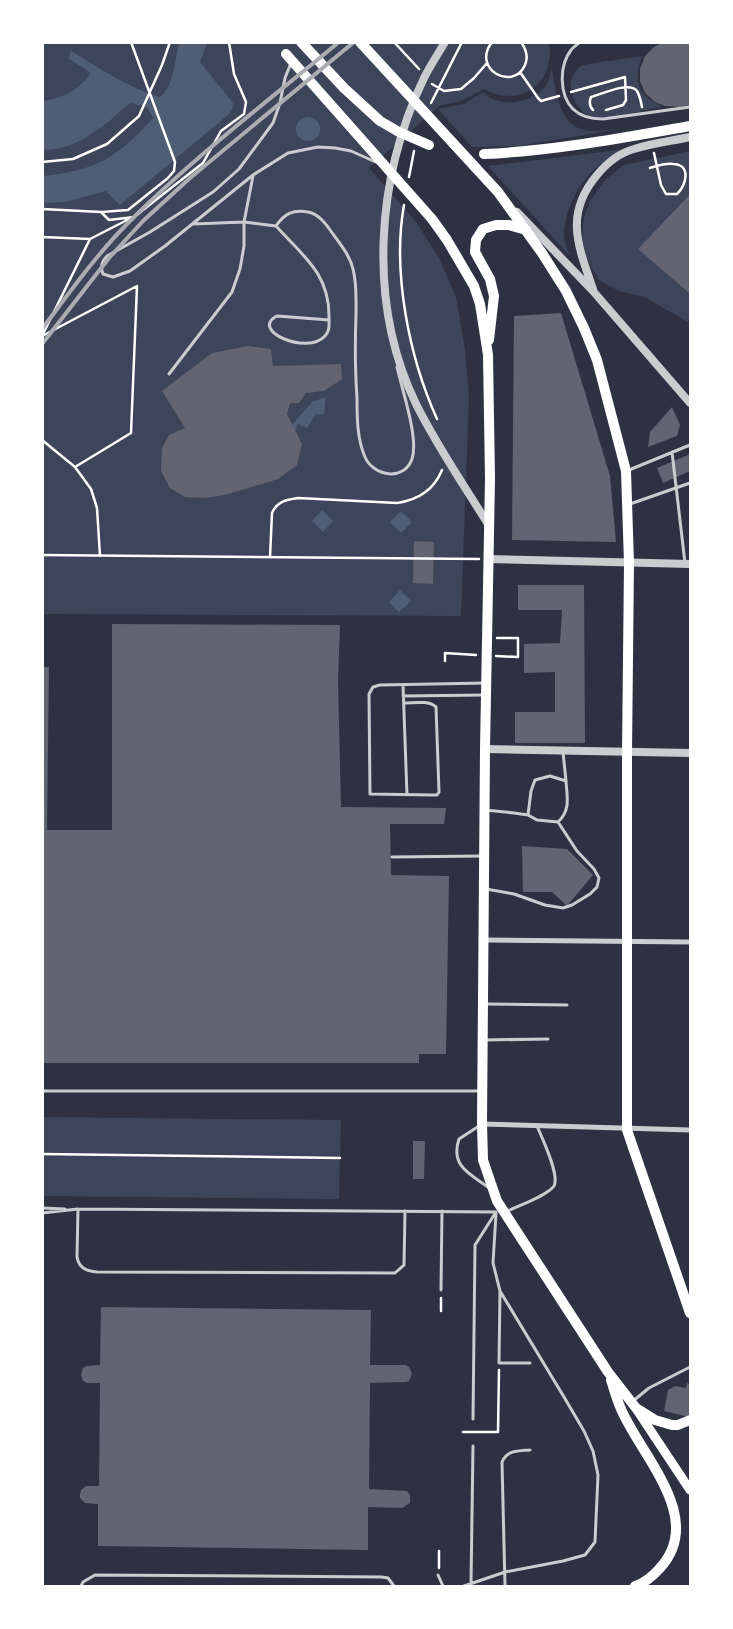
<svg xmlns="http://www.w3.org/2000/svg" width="733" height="1629" font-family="'Sofia Sans Condensed',sans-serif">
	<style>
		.green { fill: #3c4559 }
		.water { fill: #4f5d75 }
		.building { fill: #626471 }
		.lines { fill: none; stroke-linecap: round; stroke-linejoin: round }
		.path { stroke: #fff; stroke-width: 2.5 }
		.service { stroke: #caccd0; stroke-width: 3 }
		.minor { stroke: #caccd0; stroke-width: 5 }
		.tertiary { stroke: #caccd0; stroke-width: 8 }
		.secondary { stroke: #fff; stroke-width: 9 }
		.primary { stroke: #fff; stroke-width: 10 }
		.rail { stroke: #abadb3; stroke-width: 4 }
	</style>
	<rect width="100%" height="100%" fill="#2d3142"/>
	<path class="green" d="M43,43H548C551,50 550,58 548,66C539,96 509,103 484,89L461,101L439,106L369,168L417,223L439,258L456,297L465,350L469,397L461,616L43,614Z
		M642,56C633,80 637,96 662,106C647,110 608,120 594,117C580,114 573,101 571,89C569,81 574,71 581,66C587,63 632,58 642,56Z
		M552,68C556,93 559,130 592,131C601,131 611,129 619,129L519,146L472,147L438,109L464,104L483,92C499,109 533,104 547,84C549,80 550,73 552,68Z
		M635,148C629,149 622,150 617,153C587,168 563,205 564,238C565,244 568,251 570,256L488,166Z
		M690,151V194L638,249L690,294V323L644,297L619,291L599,280L584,253L582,236L584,217L590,201L605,180L624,165Z
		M43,1117L341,1120L339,1199L43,1196Z"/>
	<path class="water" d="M179,43H207L200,62L233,103L232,110L228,115L120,205L106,191L65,202L43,203V176C97,170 117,158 153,118L147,107L131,103C124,107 119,112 113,118C92,135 71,150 43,150V101C63,98 78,91 91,73L68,58L71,51C100,68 127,87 159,97C174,89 175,58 179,43Z
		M296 129a12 12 0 1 1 24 0a12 12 0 1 1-24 0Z
		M326,397L324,414H316L307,428L298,424L292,437L284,434L312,402Z
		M322,510L333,521L323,532L312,521Z
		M401,511L412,522L401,533L390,522Z
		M400,590L411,601L399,612L389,602Z"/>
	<path class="building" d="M664,42H690V105L680,107L665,106L655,102L645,93L640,81V69L645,56L654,47Z
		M690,194V294L638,249Z
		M561,313L610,476L616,542L512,540L514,316Z
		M248,346L271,349L273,366L341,364L342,379L324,391L306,393L299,403H290L287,414L302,444L297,465L278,479L225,495L204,498L185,497L170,488L161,471L162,448L169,435L185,428L162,391L212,353Z
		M672,407L680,425L677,436L648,447L650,432Z
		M690,454V471L663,483L657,468Z
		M414,541L434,542L433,584L413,583Z
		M518,585H584L585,743H515V712H555V672L524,673V644L560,643L562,610H518Z
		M112,624L340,625L338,681L341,807L446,808L444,824H390L391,875L449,876L446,1054H419V1063H42V667H49L47,830H112Z
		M522,846L567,849L593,875L567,906L552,892H523Z
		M413,1141H425L424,1179H413Z
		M101,1307L371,1310L370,1365H406L409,1367L412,1374L409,1381L406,1382L370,1383L369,1489L407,1491L410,1495V1503L402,1508L368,1507V1550L98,1546V1504L85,1503L80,1498V1494L81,1490L86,1486H99L100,1383H87L83,1381L81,1375L83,1368L87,1366L100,1365Z
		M687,1383L690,1384L689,1417L664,1411L668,1390L675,1386L686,1388Z"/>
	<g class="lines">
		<path class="path" d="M394,42L419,69
			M492,42C471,69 513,92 525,65C529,56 526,49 521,42
			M520,72L538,98L541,101L559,96
			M432,84L444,91L461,89L474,78L487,63
			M571,92L625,77L626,100L623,105L606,110
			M431,103L462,42
			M593,110C589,106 589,102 591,97C602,94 629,81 637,91C640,96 641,102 642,107
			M42,162L73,159L107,144L139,116L162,65L170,42
			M650,168C657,166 665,163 673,164C691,164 687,185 677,194H666L661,185L654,153
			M409,177L414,151
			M404,205C392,272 409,357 437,419
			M42,209L101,212L109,220L134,217L203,163L221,131L244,114L246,102L234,74L229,42
			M102,212L128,210L168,178L174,171L175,162L131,42
			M42,237L90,239L131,218
			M42,336L90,239
			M42,440L75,467L131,433L137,286L44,335
			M75,467L91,489L97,508L100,556
			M42,555L479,559
			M270,557L272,513C277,501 286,500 298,498L397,503C417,500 434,490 442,470
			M496,656L518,657V638H497
			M445,661V653L476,655
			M42,1154L340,1158
			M441,1311V1298
			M463,1432H498L499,1370
			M439,1568V1551"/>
		<path class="service" d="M580,42C577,45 573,47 571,50C559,66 559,95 573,109C581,117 593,119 603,119L690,107
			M291,63L285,78L280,103L273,123L239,169L213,192L150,232L107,256C101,262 100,267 103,274L113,277L130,271L165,246L253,175L288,153L318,147L335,148L351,151L378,163
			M193,224L244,222L253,176
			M276,226C284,214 293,209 308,212C319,214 326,224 333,234C341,245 350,256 353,269C357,284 356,300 356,315C355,342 355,370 357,398C357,417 357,439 365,457C373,476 404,482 412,459C419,438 402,390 397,367
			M169,374L232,292L240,269L244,246V222L276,226C303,256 330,274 329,318C329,325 330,331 325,336C307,356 249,330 277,316L329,320
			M672,452L685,563
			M629,470L690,445
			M630,504L690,483
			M403,685L407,795
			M403,696L485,695
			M404,703C414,703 428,700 436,707L439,792L437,795H433L370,794L369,694L373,687L380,685L485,683
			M563,752L566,781
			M485,810L514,813L528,815L537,820L558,822C571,810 567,797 566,781L550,776L535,780L531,791L528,815
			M392,857L481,856
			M486,889L514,894L545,905L563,908L572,905L590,894L597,887L599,878L594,869L577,851L558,822
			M485,1004L567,1005
			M484,1040L548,1039
			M42,1091H482
			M479,1126L459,1139C450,1166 470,1174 488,1187
			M42,1208L65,1209
			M405,1211L404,1265L395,1273L97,1272C86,1271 79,1268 77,1257L78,1209L496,1212
			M506,1212C517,1206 547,1196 554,1186C560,1175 542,1138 537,1126
			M42,1213L78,1209
			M496,1214L493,1263L500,1291L499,1363H530
			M441,1290L442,1211
			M633,1401L649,1388L690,1367
			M473,1419L475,1245L496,1212
			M438,1575L443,1586
			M471,1584L473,1446
			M81,1586L83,1582L95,1575L382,1577L388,1578L394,1586
			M464,1586L505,1572L563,1561L585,1555L595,1542L598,1475L593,1451L584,1431L564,1397L500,1291
			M505,1586L502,1462C507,1450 518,1451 530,1450"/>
		<path class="minor" d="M484,940L690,942
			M482,1124L690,1130"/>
		<path class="tertiary" d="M445,42C438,54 430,66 424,78C376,178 367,303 416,404C437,446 463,484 488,524
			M517,212L593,291L690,403
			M593,289C578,246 564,214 597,175C607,163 619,153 634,149C652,143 672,141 690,137
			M488,559L690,564
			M485,749L690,753"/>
		<path class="secondary" d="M637,1410L690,1490"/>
		<path class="primary" d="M301,42L344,88L380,121L399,132L429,145
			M360,42L498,192L542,253L566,291L584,328L597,360L626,471L629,563L627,753V1130L690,1313
			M286,54L432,219L447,240L474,286L480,304L488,355L490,479L485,749L482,1124L483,1160L497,1201L608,1372L636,1408L655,1420L672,1425H678L690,1420
			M484,154C553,151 622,138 690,126
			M489,340L494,296L490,279L475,252L476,240L483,229L496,225H509L526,230
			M611,1380C614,1389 617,1400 621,1409C641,1456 706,1518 660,1568C653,1576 645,1583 635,1586"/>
		<path class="rail" d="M42,329C70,292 96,255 129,222C194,157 268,101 339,42
			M42,344L109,258L143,221L190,178L354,42"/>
	</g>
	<rect width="733" height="1629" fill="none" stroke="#ffffff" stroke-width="88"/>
</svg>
